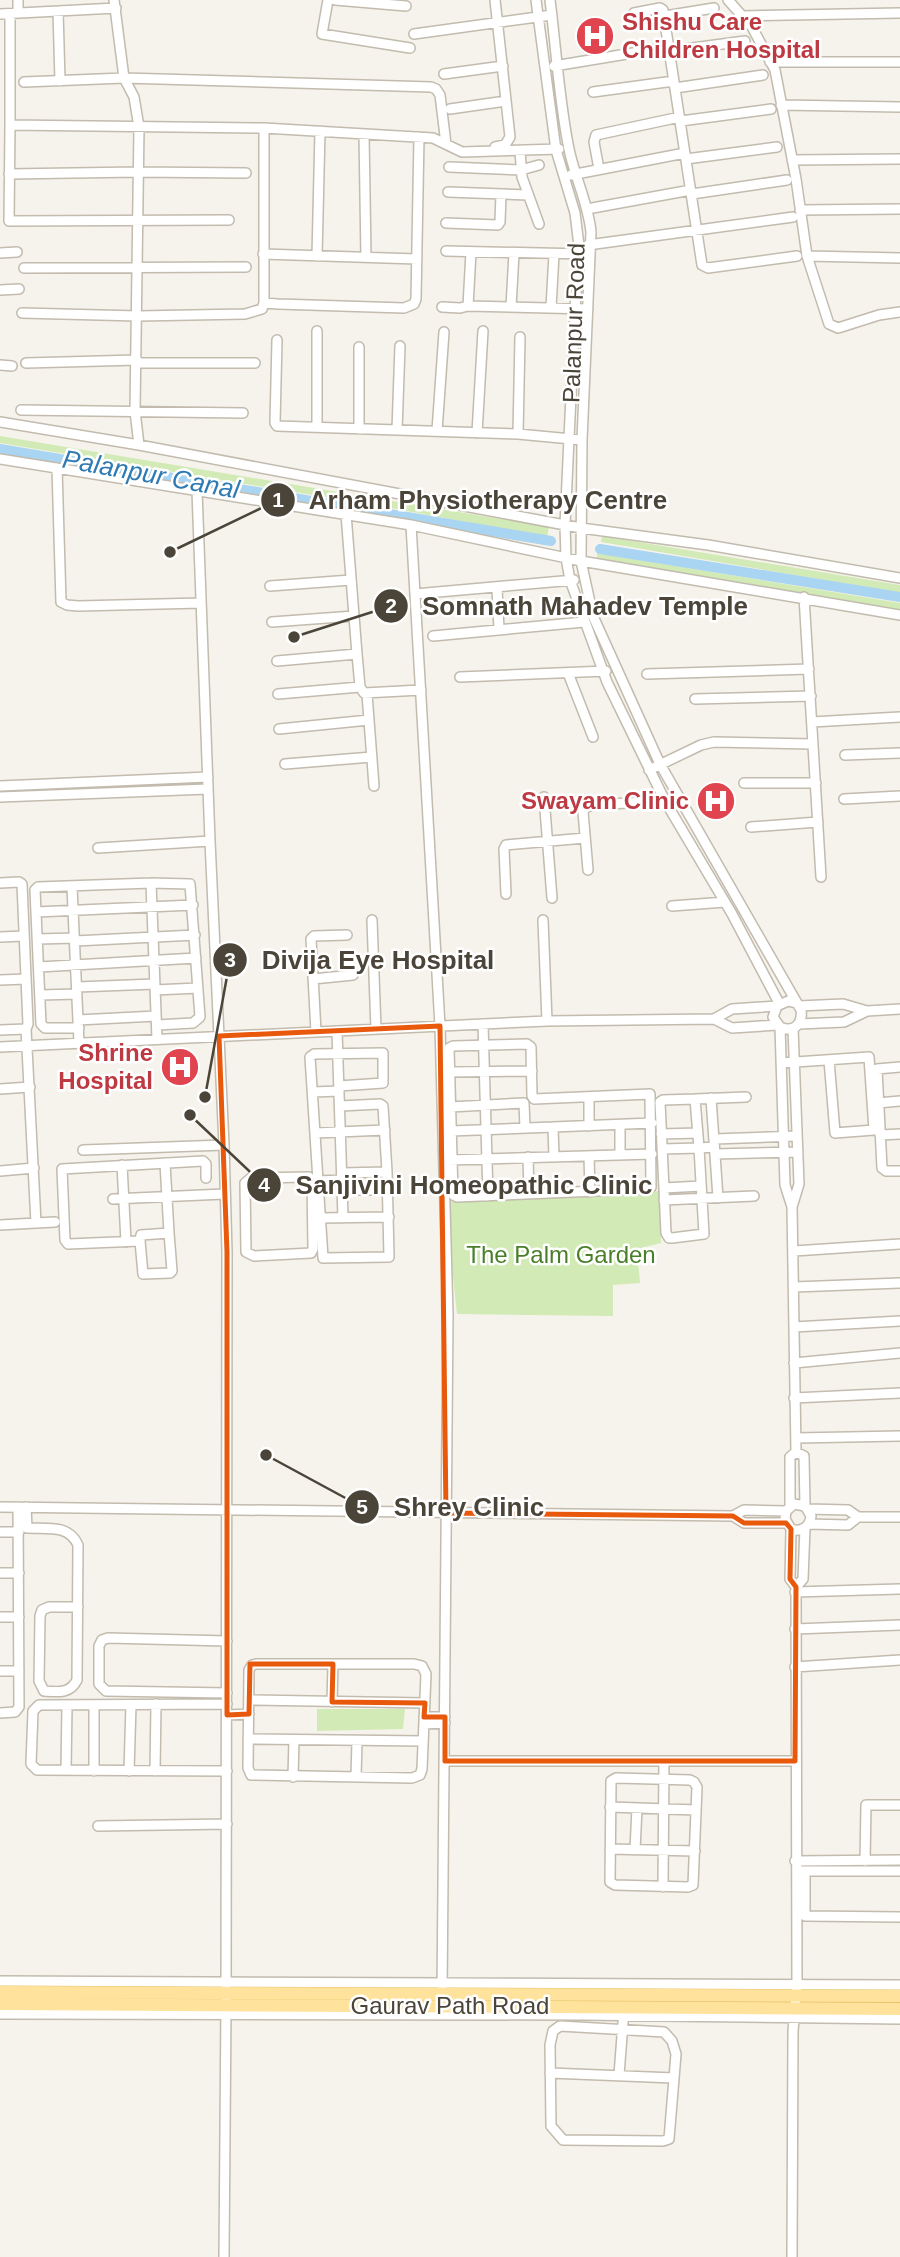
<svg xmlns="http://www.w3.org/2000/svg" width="900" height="2257" font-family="Arial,sans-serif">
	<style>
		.green { fill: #d2eab5 }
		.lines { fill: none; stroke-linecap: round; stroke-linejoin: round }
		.canal { stroke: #a9d4f2; stroke-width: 10 }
		.minor-casing { stroke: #c2bbae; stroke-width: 12 }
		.major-casing { stroke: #e6c16a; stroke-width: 16 }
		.minor { stroke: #fff; stroke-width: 9 }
		.major { stroke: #ffe39c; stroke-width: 12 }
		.marked { fill: none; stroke: #e8590c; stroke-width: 5; stroke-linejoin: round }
		.labels { text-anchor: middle; stroke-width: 5; stroke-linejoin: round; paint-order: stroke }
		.health-label { font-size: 24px; font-weight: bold; fill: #be3a42; stroke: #fff; text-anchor: end }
		.street-label { font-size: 24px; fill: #4b4439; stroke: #fff }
		.park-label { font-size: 24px; fill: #4a7f2a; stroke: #fff }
		.water-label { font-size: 26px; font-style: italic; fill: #2e7ab2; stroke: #fff }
		.leader { fill: none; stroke: #4b4439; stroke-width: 2.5 }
		.callout-dot { fill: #4b4439; stroke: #fff; stroke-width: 2.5 }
		.mark-label { font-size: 21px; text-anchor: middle; font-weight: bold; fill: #fff }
		.callout-label { font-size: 26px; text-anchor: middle; font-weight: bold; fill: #4b4439; stroke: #fff; stroke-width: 5; stroke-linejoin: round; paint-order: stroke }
	</style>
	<rect width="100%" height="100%" fill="#f6f3ec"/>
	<path class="green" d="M0,436L549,527L547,537L396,509L0,443Z
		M602,536L900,585V593L601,542Z
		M597,553L900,603V611L597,559Z
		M660,1191L661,1243L637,1249L640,1283L613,1285V1316L457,1314L445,1201Z
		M317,1709H405L403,1729L317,1731Z"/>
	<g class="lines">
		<path class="canal" d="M0,449L551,541
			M600,549L900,597"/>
		<g class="minor-casing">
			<path id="minor" d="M18,0V13
				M114,0L124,78L134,97L139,127L135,411L139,445
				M328,0L322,34L410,48
				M335,0L406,6
				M495,0L510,137L505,145L495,147
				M536,0L556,150L575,213L579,246L575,309L565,525L566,558L570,580L607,682L665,801L732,914L779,1003
				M550,0C556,48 559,97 568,144C573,174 588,201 591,232L582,440L581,561L593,616L660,764L801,1010C803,1025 793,1033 780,1027L773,1017L777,1006L788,1001L796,1003
				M728,0L752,27L775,70L796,179L807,256L829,324L838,328L879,315L900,312
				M58,11L60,81
				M634,13L660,8L663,10L702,265L708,268L797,256
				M0,14L116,8
				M665,16L714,8
				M742,16L900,13
				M414,34L552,15
				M670,51L745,41
				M770,62H900
				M554,66L669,47
				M444,74L503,66
				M24,82L124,78L431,87L436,89L440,95L446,144
				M675,88L763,75
				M593,92L674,81
				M781,105L900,107
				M450,109L506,101
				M681,121L771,109
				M10,125V14
				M264,128V303L278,304L404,308L414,304L416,299L419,137
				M364,134L366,257
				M520,151L522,177L539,224
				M686,159L777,147
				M792,160L900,159
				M449,167L521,170L539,165
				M599,169L594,142L596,135L680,117
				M9,174L137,172L246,173
				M571,175L685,153
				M448,192L528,195
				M692,194L787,180
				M587,209L691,190
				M800,210L900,209
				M229,220L9,221L10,125L264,128L433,138L462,152L559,149
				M446,223L498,225L500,222L501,194
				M588,245L793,217
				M446,251L584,254
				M471,252L468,306L588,309
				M0,253L17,252
				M263,254L417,259
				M317,256L320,131
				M807,256L900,258
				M24,268L246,267
				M0,290L19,289
				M442,307L460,308L468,306
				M511,307L514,253
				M551,308L554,254
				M22,313L138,316L245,314L262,309L264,303
				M277,340L275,423L277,426L518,434L582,440
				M26,363L137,360
				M137,363H255
				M0,365L12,366
				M21,410L243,413
				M0,422L139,445L581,528L708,545L900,578
				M317,427V331
				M359,429V347
				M397,430L400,346
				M437,431L444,332
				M477,433L483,331
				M518,434L520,337
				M0,459L411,525L581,561L900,615
				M57,468L61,602L67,605L78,606L201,603
				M197,491L210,841L224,1145L227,1252L226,2005L224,2257
				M411,525L440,1026L448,1315L442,1994
				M270,586L351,580
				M497,588L499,630
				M415,594L574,580
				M804,597L821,877
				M354,616L357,654
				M272,622L354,616L346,514
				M433,636L584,622
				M277,661L357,654L360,687L364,693L421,690
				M568,673L593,737
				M647,674L809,669
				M460,677L606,671
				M278,694L360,687
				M367,694L374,786
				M695,699L811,696
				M812,722L900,717
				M279,729L369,720
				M845,755L900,753
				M285,764L372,757
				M649,770L701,745L714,742L813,744
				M744,783H816
				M0,786L208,777
				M0,797L208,789
				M544,797L552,898
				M844,799L900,796
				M751,827L818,822
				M98,848L210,841
				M588,870L583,812L585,808L592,805L680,800
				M0,883L19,882L22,884L28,1024L26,1029L0,1030
				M151,883L157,1039
				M72,887L79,1043
				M506,894L504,849L506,845L585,838
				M672,906L725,902
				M36,912L193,905
				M372,920L376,1029
				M543,920L547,1021
				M0,937L24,936
				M38,939L75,938
				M75,941L195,935
				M39,967L196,958
				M313,979L353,975
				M0,980L26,979
				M77,987L155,984
				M155,990L198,988
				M40,995L77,994
				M799,1006L843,1004L867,1011
				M714,1019L732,1009L777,1006
				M78,1020L156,1016
				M483,1024L488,1196
				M799,1024L844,1022L867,1011L900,1009
				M780,1027L785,1185L792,1207L796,1452L790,1457V1506
				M79,1028H45L41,1024L35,890L38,887L151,883L190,884L200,1017L193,1023L157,1025
				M337,1031L343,1218
				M316,1032L311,939L314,936L347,935
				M527,1044L531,1047L532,1096L534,1099L650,1094L651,1187L645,1189L457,1197L453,1195L449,1048L453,1046Z
				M0,1047L547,1021L714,1019L732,1028L777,1025
				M781,1063L869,1057L874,1130L835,1133L829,1060
				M900,1067L877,1069L882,1168L886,1171H900
				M449,1072L532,1071
				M339,1086L383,1083V1053L314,1054L310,1057L323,1258L389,1257L387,1172
				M0,1089L30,1087
				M313,1092L339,1091
				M589,1097V1126
				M711,1098L718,1198
				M695,1099L746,1097
				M878,1103L900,1101
				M340,1106L380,1104L383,1106L387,1172L342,1173
				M450,1107L524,1103L525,1128
				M620,1125V1155
				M553,1127L652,1123
				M451,1131L553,1127L554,1157
				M315,1133L385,1130
				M661,1134L698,1133
				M880,1135L900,1134
				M714,1139L797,1136
				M662,1149L699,1148L695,1099L663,1100L660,1102L666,1233L669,1238H672L704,1234L699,1148L714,1147
				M83,1150L224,1145
				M715,1154L798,1152
				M589,1156L590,1192
				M528,1157L529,1194
				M449,1160L652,1154
				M122,1165L126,1242
				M0,1171L34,1168
				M309,1177L312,1181L313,1249L311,1253L254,1256L246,1252L245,1183L251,1178Z
				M318,1181L342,1180
				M664,1188L701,1186
				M342,1190H388
				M113,1199L224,1194
				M664,1200L754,1196
				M792,1207L799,1184L793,1028
				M320,1218L389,1217
				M36,1223L55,1222
				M0,1225L36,1223L26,1029
				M169,1233L172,1271L170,1273L143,1274L140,1241L68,1244L65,1240L62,1169L203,1161L206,1164V1178
				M140,1241L141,1235L169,1233L165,1163
				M794,1251L900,1244
				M794,1287L900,1283
				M794,1327L900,1321
				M794,1363L900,1353
				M794,1398L900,1393
				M796,1438L900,1436
				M796,1452L804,1456L805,1506L811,1516C810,1527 801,1533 791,1529L785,1519L786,1511L794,1504L805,1506
				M0,1507L733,1516L744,1510L786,1511
				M26,1507L27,1528C47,1529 69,1524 78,1545L77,1680C70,1694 58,1692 44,1691L39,1681L40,1616L42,1610L49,1607H78
				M808,1509L848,1510L858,1517
				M733,1516L744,1523H786
				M809,1524L848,1525L858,1517H900
				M791,1529L790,1579L796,1587L797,1985L793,2031L792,2257
				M0,1532H19
				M0,1573H19
				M796,1587L803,1579L805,1528
				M795,1592L900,1589
				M0,1617H19
				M795,1629L900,1625
				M256,1664H414L422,1666L426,1674L422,1769L420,1775L412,1778L251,1775L248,1768L249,1670L252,1665Z
				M795,1667L900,1660
				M0,1671H19
				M227,1693L106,1691L99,1684V1646L102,1640L108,1638L227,1641
				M249,1700L425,1703
				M332,1702L333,1664
				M0,1713L15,1712L19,1707L18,1507
				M227,1715L249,1714
				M424,1717H445
				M424,1724L445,1723
				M248,1739L423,1741
				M445,1761H795
				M66,1770L67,1705
				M94,1771V1705
				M129,1771L131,1705
				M155,1771L156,1704
				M227,1771L37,1770L31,1764L33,1711L39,1705L227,1704
				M293,1777L294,1740
				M356,1777L357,1741
				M616,1778L690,1780L694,1782L697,1787L693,1885L688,1887L615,1885L610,1882L611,1784V1781Z
				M610,1807L696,1810
				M98,1826L227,1824
				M610,1849L695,1851
				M635,1850L637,1808
				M795,1861L900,1860
				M865,1861L866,1805H900
				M800,1871H900
				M805,1871V1916L900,1917
				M663,1887L664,1761
				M0,1981L900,1985
				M0,2014L581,2015L900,2019
				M560,2026L664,2032L672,2041L676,2054L669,2139L663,2141L563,2140L551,2126L550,2045L553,2031Z
				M550,2073L674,2078
				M619,2075L624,2010"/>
		</g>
		<g class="major-casing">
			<path id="major" d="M0,1992L900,1996
				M0,2004L900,2009"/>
		</g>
		<use href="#minor" class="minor"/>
		<use href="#major" class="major"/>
	</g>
	<path class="marked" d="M440,1026L446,1513L733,1516L744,1523H786L791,1529L790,1579L796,1587L795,1761H445V1717H424L425,1703L332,1702L333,1664H250L249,1714L227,1715V1252L219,1036Z"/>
	<defs>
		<g id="hospital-disc" transform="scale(2.0125)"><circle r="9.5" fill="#e0444e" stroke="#fff"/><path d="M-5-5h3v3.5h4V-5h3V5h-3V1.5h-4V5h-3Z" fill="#fff"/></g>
	</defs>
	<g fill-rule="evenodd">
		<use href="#hospital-disc" x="595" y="36"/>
		<use href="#hospital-disc" x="716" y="801"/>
		<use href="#hospital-disc" x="180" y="1067"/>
	</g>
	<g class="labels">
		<g class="health-label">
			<text x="622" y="30" text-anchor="start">Shishu Care<tspan x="622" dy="28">Children Hospital</tspan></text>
			<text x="689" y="809">Swayam Clinic</text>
			<text x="153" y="1061">Shrine<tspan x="153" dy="28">Hospital</tspan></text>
		</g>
		<g class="street-label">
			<text transform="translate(574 323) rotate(-88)" y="8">Palanpur Road</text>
			<text x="450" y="2014">Gaurav Path Road</text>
		</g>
		<g class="park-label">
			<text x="561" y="1263">The Palm Garden</text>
		</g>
		<g class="water-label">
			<text transform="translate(151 474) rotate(10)" y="9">Palanpur Canal</text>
		</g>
	</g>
	<path class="leader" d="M170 552L278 500M294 637L391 606M205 1097L230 960M190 1115L264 1185M266 1455L362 1507"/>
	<g class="callout-dot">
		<circle cx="170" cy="552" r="7"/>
		<circle cx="294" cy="637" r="7"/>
		<circle cx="205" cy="1097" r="7"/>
		<circle cx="190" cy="1115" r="7"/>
		<circle cx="266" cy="1455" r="7"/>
		<circle cx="278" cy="500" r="18"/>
		<circle cx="391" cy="606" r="18"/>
		<circle cx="230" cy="960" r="18"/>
		<circle cx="264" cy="1185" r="18"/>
		<circle cx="362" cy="1507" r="18"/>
	</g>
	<g class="mark-label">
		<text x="278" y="507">1</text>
		<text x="391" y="613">2</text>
		<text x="230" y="967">3</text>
		<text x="264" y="1192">4</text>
		<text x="362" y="1514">5</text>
	</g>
	<g class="callout-label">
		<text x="488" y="509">Arham Physiotherapy Centre</text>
		<text x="585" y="615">Somnath Mahadev Temple</text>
		<text x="378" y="969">Divija Eye Hospital</text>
		<text x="474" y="1194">Sanjivini Homeopathic Clinic</text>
		<text x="469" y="1516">Shrey Clinic</text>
	</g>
</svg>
